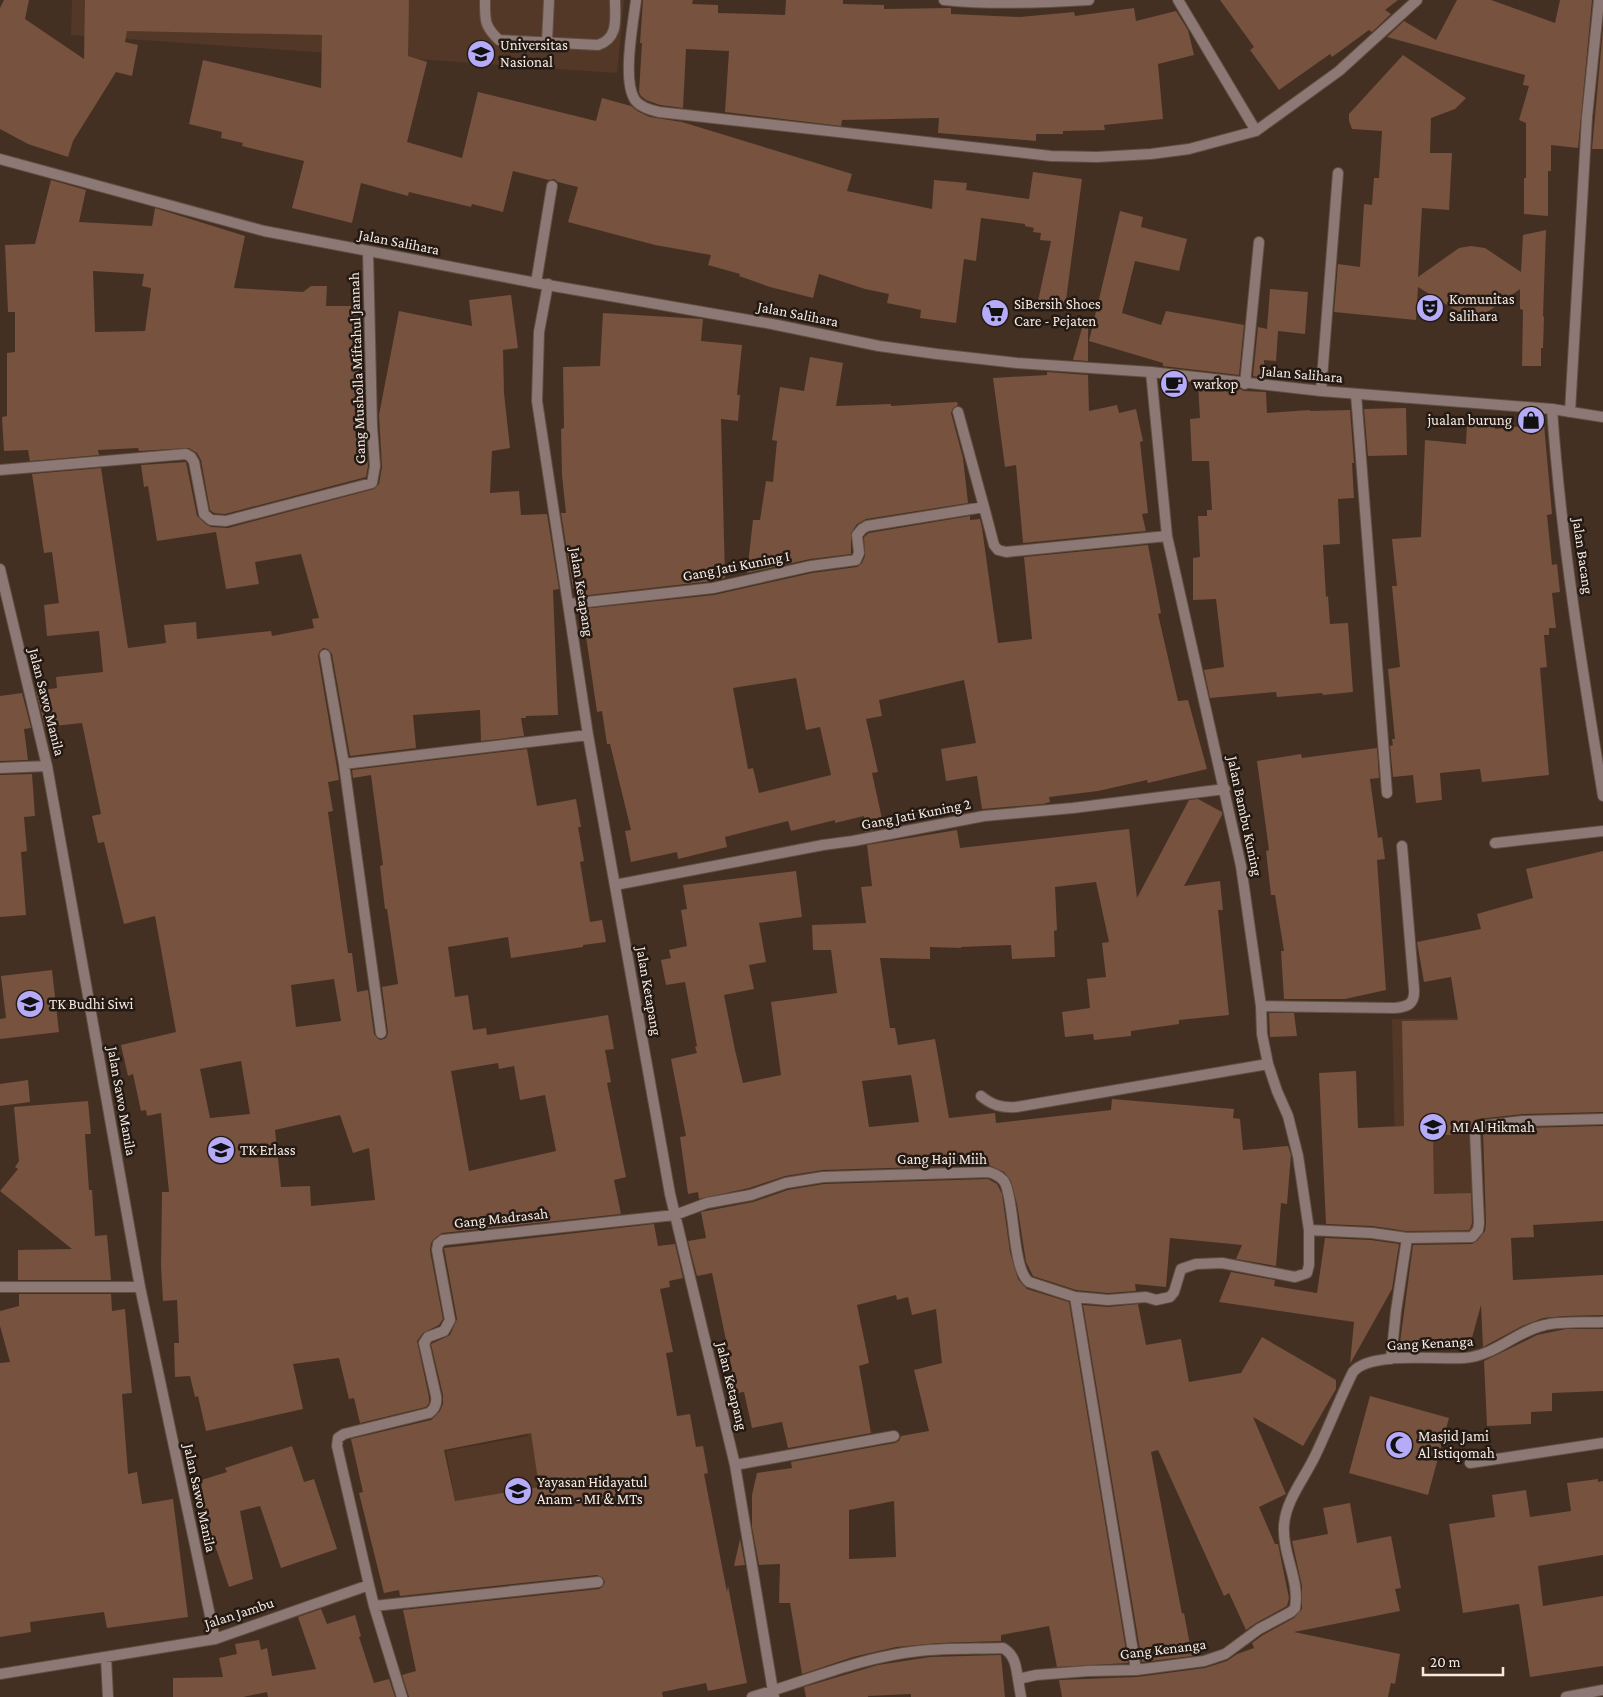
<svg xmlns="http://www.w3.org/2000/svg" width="1603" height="1697" font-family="'Crimson Pro',serif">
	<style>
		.built { fill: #533827 }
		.building { fill: #76523f; fill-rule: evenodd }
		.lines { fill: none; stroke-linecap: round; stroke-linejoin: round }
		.service-casing { stroke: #614e41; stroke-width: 12 }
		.minor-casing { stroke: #614e41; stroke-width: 12 }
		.tertiary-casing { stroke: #614e41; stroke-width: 12 }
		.service { stroke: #8c7874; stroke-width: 10 }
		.minor { stroke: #8c7874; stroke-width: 10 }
		.tertiary { stroke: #8c7874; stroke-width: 10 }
		.labels { text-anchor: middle; stroke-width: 5; stroke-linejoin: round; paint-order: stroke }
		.poi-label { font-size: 15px; fill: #f7e9e1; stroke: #241a14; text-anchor: start }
		.street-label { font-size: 15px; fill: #f7e9e1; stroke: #241a14 }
	</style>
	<rect width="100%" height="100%" fill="#443022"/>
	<path class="built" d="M72,0H624L617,73L71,35Z
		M1469,1018L1473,1234L1397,1236L1392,1019Z
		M570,1418L590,1530L463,1546L446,1451L528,1436L527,1426Z"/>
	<path class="building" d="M4,0H29L25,19L84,59L85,0H409L408,56L427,62L407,142L462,158L478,92L596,121L602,98L631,106L639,112L650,117L682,122L852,174L847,191L932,209L934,180L967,183L966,190L1029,199L1033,172L1082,179L1065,308L1038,301L1051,241L1040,240L1041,233L1033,232L1034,228L1025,226V224L981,218L976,261L964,259L956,323L920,318L921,310L887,303L889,294L865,289L819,274L813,298L770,287L739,276L740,274L708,265L711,255L655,245L568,222L578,187L558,182L554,179L549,180L513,171L503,212L472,204L471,207L409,192L408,196L361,183L352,223L292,208L304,161L242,146L243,143L221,138L222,132L189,124L203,60L321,88L322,35L127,31L125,42L138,45L132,76L116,72L73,141L68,157L28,144L0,129V8Z
		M643,0H693L692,4L718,5V13L785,15L786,0H843V4L884,5V9L951,8V14L1020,17L1074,12L1075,16L1134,8L1136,21L1176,11L1188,30L1194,55L1158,64L1163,119L1104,125L1105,130L1063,131V134H1036V141L938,133L939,118L842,120L841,126L725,112L729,51L686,49L683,108L660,105L646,100L641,96L639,92L642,43H640Z
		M1220,0H1398L1385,10L1391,14L1372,32L1369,30L1332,57L1330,54L1279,90L1250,50L1254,47Z
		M1457,0H1491L1555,23L1560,0H1592L1578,148L1551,145V171H1548V216L1524,214V178H1526V123L1519,120L1529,86L1523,85L1525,75L1387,37L1404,21L1436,40Z
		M1603,28V149H1592Z
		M1403,55L1466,98L1455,109L1431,118L1430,153H1452L1449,210L1422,208L1418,277L1459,248L1471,246L1485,248L1521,272L1523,235L1546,230L1543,316L1544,317L1543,348H1541V366H1522L1523,310L1520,309V289L1486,313L1473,316L1460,313L1418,287L1416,320L1334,312L1338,264L1360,267L1364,204L1372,205L1374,178H1379L1382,131L1352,129L1349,121V114Z
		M51,180L86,190L79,222L152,226L155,208L245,236L234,288L303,292L311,286H327L326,306H360L359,443L366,444L368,466L366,477L225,514L214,513L210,510L201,460L197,453L189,448L139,451L138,448L98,450L99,455L30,461L28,450L4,451L2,417L7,416V353L15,352V312H8L5,245L35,244ZM93,271L144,274L142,286L151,288L145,331L95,332Z
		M1120,211L1143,217L1141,227L1187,239L1179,271L1135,261L1122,313L1161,325L1166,311L1244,325L1239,375L1163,366V363L1089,341Z
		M1270,289L1308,292L1305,334L1278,331L1276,361L1264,360L1265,378L1253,376L1258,327L1267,329Z
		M511,295L518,348L503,350L504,393L510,448L492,451L490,493L519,491L521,515L547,514L559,589L553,590L558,715L526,716V718H521L524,736L481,741L480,710L413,715L416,748L350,756L332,654L328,649L323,648L319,652L318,656L339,780L328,782L333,811L328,812L348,953H352L357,992L368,990L374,1034L378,1039L381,1040L386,1038L388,1033L382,987L398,984L387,909H385L380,866L383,865L371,775L353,778L352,770L527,749L537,806L576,799L581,827H578L584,861L580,862L590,922L602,920L606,942L583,945V947L511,958L508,937L448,947L455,997L468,995L473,1030L486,1028L487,1035L608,1015L614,1049L605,1050L611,1082L607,1083L626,1177L614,1180L621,1214L442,1233L434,1239L431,1243L430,1251L443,1319L439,1325L423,1333L417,1341L429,1397V1403L426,1407L360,1423L354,1398L349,1399L339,1358L293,1364L303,1409L206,1431L198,1396L195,1397L190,1376L175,1377L174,1343H179L177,1300L163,1301L161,1266L162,1192H169L161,1113L147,1116L146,1110L141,1111L133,1074L128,1076L121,1045L176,1032L155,916L124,924L104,842L98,843L92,816L101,814L82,723L45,727L36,691L57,688L56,677L103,672L99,631L47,636L44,605L59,603L52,552L44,553L32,474L101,468L128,648L166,643L164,625L196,622L197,639L271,631L272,636L314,628L312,619L319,618L301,554L255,562L259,584L226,589L216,532L157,541L148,486L144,487L141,465L186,462L197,516L207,525L211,527L228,528L374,489L379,484L382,467L379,415L399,311L472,326L469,300ZM334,979L341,1021L296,1027L291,985ZM241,1061L250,1114L210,1118L200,1069ZM498,1063L499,1069L514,1066L520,1100L545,1095L556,1151L469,1171L451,1071ZM340,1115L353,1153L369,1148L375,1200L311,1206L310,1186L281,1187L275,1130Z
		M603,313L703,319L701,341L742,345L737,395H740L738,421L721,419L725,578L712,581L580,596L579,587L573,588L561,513H566L562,475L561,429L564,428L563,367L600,366Z
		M1082,328H1088V361L1073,360Z
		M810,357L843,363L836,406L891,404V406L957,402L958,405L953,408L951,413L963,458L968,503L866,519L857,524L851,533V554L810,559L747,573L753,520H760L766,481L773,482L777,441L772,440L780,387L804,391Z
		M1047,372L1088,375L1089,411L1117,405L1119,413L1136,409L1143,441L1140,442L1148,513L1142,514L1146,531L1023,543L1016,465L1005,467L993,378L1047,375Z
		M1198,384L1240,389L1244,391L1266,392L1267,413L1310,410V411L1350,410L1354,463H1352L1354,498L1338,499L1340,544L1323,545L1326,597L1328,596L1330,624L1348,623L1353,692L1323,695L1322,693L1277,697L1276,692L1210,698L1204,670L1224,667L1216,599L1193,600V558L1200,557L1198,516H1207V510H1212L1209,461H1192L1190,419L1200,418Z
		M1406,408L1407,455L1368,456L1364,409Z
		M1467,422H1495V429L1544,424L1552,514L1547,515L1552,565L1557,564L1560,592L1552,593L1556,628H1549V635H1544L1547,667L1540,668L1549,775L1482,782L1480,769L1440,773L1442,800L1416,803L1413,775L1393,777L1390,746L1393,745L1392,739H1395L1388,669L1400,667L1392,586H1397L1392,539L1421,537L1425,440L1466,444Z
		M970,516V520L980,519L982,528L998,643L1032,639L1024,557L1148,545L1161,613L1158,614L1178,701L1188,700L1207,769L1148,783L1147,780L1098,791L1049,797L1050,802L1043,804L982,809L977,776L946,781L941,749L976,743L964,680L879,700L882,716L866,719L878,772L872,773L884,828L865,832L864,816L835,823V820L791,831L788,821L725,837L727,847L678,859L677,852L631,862L625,831L631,830L610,744H607L602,711L597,712L582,609L714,595L812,573L857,567L862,563L865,556L864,537L869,533ZM796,678L806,730L820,727L831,775L759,793L753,768L748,769L733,688Z
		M22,693L31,728L24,729L28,760L0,761V696Z
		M1377,748L1379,778L1370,779L1378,838L1382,837L1385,859L1377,860L1386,990L1345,999H1284L1281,951H1284L1275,895H1271L1266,851L1269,850L1257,761L1301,754L1302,758Z
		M32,774L35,816L24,817L27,851L21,852L26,915L0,917V775Z
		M1198,799L1222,812V815L1184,886L1220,881L1223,910H1218L1229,1015L1179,1020V1024L1131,1031V1036L1094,1040L1093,1034L1065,1037L1062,1012L1090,1008L1087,979L1106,977L1102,943L1109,942L1096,882L1055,887L1057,930L1054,931L1055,957L1012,959L1011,945L961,947V948L930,947V959L880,958L890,1028H895L898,1045L935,1039L949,1118L995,1113L996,1123L1111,1110L1112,1099L1234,1109L1233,1118L1240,1119L1243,1150L1288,1146L1291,1155L1287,1204L1281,1203L1276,1266L1236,1259L1242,1245L1170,1238L1166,1287L1135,1284L1136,1291L1108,1293L1076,1290L1033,1276L1026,1262L1017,1204L1011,1181L1004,1172L989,1165L823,1170L785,1176L749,1188L699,1199L698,1192L688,1194L680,1137L686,1136L671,1059L697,1053L695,1047L697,1046L685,982L666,985L661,960L671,958L669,950L687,946L681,910L687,909L683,885L796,871L802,917L759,923L766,962L749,965L754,989L724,995L735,1050L743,1083L781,1075L771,1002L837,993L831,950H813L812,925L866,923L861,887L872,886L867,845L957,830L960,848L1129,829L1137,898L1189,800ZM911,1075L919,1122L869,1127L862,1081Z
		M1603,851V1112L1523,1114L1478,1119L1474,1122L1469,1128L1468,1135H1433L1434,1194L1471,1193L1472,1223L1469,1230L1407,1231L1372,1226L1326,1224L1319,1073L1356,1071L1358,1128L1404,1126L1402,1021L1458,1020L1451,977L1424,982L1417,942L1481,929L1477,914L1533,898L1526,869Z
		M52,970L59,1032L0,1039V1019L6,1018L1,976Z
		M1269,1013H1294L1297,1036L1270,1037Z
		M28,1080L30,1102L0,1106V1084Z
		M88,1101L91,1134H85L89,1190H92L95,1236L107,1235L111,1280H18V1250L72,1249L0,1191L18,1169L15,1167L19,1161L14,1107Z
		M1603,1126V1221L1533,1225L1534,1237L1511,1238L1513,1280L1603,1275V1315L1566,1316L1543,1318L1522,1326L1483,1347L1481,1305L1470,1345L1399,1350L1413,1245L1472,1244L1477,1241L1485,1231L1486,1223L1483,1132L1523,1128Z
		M988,1179L997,1184L1002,1194L1010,1252L1018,1279L1027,1289L1069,1302L1128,1663L1057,1667L1049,1626L1001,1635V1641L940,1643L896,1647L853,1657L802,1674L790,1603H779L780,1564L759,1565L752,1527V1495L757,1473L792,1468L791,1462L895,1443L899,1441L901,1436L929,1431L914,1370L942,1363L936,1309L912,1315L908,1297L897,1300L896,1295L857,1305L869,1363L859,1366L871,1433L788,1448L782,1422L752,1428L744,1392L737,1393L712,1273L697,1276L688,1241L706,1238L701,1212L753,1202L788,1190L824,1184ZM894,1501L896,1557L849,1559V1510Z
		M654,1224L658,1246L675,1244L683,1278L669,1281L670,1287L660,1289L673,1352L666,1353L677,1416L690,1414L696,1447L703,1446L708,1473L704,1474L727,1592L728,1586L747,1683L708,1691L706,1683L662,1692L663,1697H409L402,1675L416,1671L403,1610L599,1589L602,1587L605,1582L603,1578L597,1575L400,1596L399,1590L384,1593L359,1493L363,1492L351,1439L431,1420L440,1411L443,1404V1395L431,1344L450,1335L457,1319L444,1248ZM531,1433L539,1487L455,1501L444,1450Z
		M1325,1238L1371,1240L1399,1244L1392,1289L1350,1364L1354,1322L1219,1302L1231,1272L1275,1280L1274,1286L1317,1293Z
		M19,1294H111L112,1311L125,1309L132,1393L122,1394L128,1474L137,1472L142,1504L173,1499L188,1617L107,1628L104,1612L30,1622L31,1632L0,1637V1363L10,1362L0,1326V1311L19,1306Z
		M1138,1304L1146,1345L1181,1339L1189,1382L1241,1373L1262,1337L1336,1380V1389L1303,1446L1253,1417L1286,1494L1259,1507L1275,1544H1278L1289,1598L1287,1606L1256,1623L1246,1630L1229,1593L1224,1596L1158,1450L1151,1452L1182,1614L1184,1613L1192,1656L1142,1662L1083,1305L1108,1307Z
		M1566,1329H1603V1391L1552,1393V1411L1531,1412V1424L1487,1426L1484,1361L1537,1335Z
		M1370,1396L1449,1418L1428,1495L1349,1473Z
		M292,1446L304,1482L314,1479L337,1549L281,1568L260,1506L240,1511L253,1579L229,1587L198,1495H200L195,1482L227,1472L225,1468Z
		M1598,1479V1482L1603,1481V1555L1538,1566L1543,1606L1603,1596V1666L1530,1677L1519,1604L1463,1613L1449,1524L1495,1517L1492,1495L1526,1490L1530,1517L1571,1511L1567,1483Z
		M1350,1503L1357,1543L1391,1536L1401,1588L1395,1589L1400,1611L1294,1632L1400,1654L1395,1684L1391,1683L1388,1697H1062L1059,1680L1137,1677L1205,1668L1227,1661L1237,1654L1254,1648L1252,1643L1263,1635L1294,1618L1302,1609V1586L1292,1541L1328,1534L1323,1508Z
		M740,1539L745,1565L734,1566Z
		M321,1609L327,1624L355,1615L361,1636L359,1637L374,1683L389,1679L395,1697H268L267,1692L243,1697H173V1678L223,1677L219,1658L237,1654L235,1644L259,1640L261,1650L267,1648L272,1676L316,1669L298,1617Z
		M1001,1655L1005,1697H911V1694L868,1696V1697H806L804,1687L878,1665L930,1657Z"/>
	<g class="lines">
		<g class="service-casing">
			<path id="service" d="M485,0C485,20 484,26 499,40L598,45C619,38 615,19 615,0
				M547,42L549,0
				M1245,384L1259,242
				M1321,391L1338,173
				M1495,843L1603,831"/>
		</g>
		<g class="minor-casing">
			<path id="minor" d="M636,0C633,24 622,81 635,100C640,107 650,110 659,112L1051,156L1097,157L1151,154L1189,149L1256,131L1339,71L1417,0
				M944,0C992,5 1041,3 1089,0
				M1178,0L1256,131
				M536,283L552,186
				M548,284L539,332L537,401L588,735L670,1194L735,1465L774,1697
				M1356,394L1387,793
				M1552,409C1561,539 1582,668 1603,796
				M958,412L984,507
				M1570,412L1587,117L1599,0
				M0,470L186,454L191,457L194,462L204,514L211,520L226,521L372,483L375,466L372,426L368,252
				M0,569L47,766L140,1287L215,1639
				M569,604L713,588L811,566L856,560L859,553L857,535L862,529L867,526L984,507L994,545L998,550L1006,552L1167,536
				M325,655L344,764L381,1033
				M344,764L588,735
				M0,768L47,766
				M615,885L823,845L853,841L984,816L1073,808L1225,789
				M1261,1006L1394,1008C1408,1007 1415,1004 1414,989L1402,846
				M981,1096C992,1105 1001,1108 1016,1107L1268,1064
				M1309,1230L1372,1233L1407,1238L1396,1311L1391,1359
				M1407,1238L1472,1237L1478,1230L1479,1223L1475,1132L1479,1126L1523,1121L1603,1119
				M0,1287H140
				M1075,1297L1136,1670
				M1470,1463L1603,1443
				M735,1465L894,1436
				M369,1585L337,1446L338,1438L344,1434L429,1413C435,1409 437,1403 436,1396L424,1343L428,1337L444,1331L450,1320L437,1250L438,1244L443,1240L675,1215L707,1203L751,1195L786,1183L823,1177L989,1172C995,1174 1002,1177 1005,1183C1015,1204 1012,1269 1029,1282L1075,1297L1108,1300L1146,1297L1156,1300L1170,1297L1174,1292L1181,1269L1196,1264L1222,1263L1295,1277L1307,1273L1309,1265V1230L1298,1156L1288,1116L1277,1091L1268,1064L1262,1034L1261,1006L1241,866L1167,536L1151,372
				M374,1606L598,1582
				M106,1658L108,1697
				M0,1674L215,1639L369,1585L374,1606L402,1697
				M1018,1679L1021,1697
				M752,1697C807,1681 861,1657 919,1651C947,1648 975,1649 1003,1648C1015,1655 1016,1666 1018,1679L1036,1675L1088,1671L1136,1670L1204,1661L1225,1654L1259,1629L1291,1612L1295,1608C1300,1580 1282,1554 1284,1525C1286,1500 1304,1479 1315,1456C1328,1429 1339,1400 1353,1372C1370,1351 1437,1360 1464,1358C1495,1356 1516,1331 1545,1325C1562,1321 1585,1323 1603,1322
				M1566,1697L1603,1690"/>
		</g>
		<g class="tertiary-casing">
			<path id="tertiary" d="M0,159L264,231L536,283L772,324L879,346L937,354L1017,363L1151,372L1321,391L1552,409L1603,417"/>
		</g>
		<use href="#service" class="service"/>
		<use href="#minor" class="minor"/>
		<use href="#tertiary" class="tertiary"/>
	</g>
	<defs>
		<g id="university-disc" transform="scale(1.4375)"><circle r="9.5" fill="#b6abf8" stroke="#241a14"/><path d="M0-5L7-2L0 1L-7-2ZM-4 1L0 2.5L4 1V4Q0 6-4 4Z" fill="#111"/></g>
		<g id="theatre-disc" transform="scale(1.4375)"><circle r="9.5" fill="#b6abf8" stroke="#241a14"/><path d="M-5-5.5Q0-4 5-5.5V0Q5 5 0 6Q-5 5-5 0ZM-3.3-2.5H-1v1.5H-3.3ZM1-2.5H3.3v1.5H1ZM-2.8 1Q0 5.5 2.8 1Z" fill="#111"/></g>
		<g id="supermarket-disc" transform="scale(1.4375)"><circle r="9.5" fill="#b6abf8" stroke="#241a14"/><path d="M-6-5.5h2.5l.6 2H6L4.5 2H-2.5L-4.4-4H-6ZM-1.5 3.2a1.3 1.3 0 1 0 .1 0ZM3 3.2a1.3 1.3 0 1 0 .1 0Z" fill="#111"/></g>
		<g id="cafe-disc" transform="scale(1.4375)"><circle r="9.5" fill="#b6abf8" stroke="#241a14"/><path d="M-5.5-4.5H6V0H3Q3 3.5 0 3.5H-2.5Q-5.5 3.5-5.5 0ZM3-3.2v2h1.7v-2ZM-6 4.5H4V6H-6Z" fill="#111"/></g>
		<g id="shop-disc" transform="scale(1.4375)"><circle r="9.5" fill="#b6abf8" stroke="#241a14"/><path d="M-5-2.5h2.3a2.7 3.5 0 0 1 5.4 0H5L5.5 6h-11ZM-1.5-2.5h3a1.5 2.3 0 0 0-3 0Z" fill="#111"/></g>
		<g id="school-disc" transform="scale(1.4375)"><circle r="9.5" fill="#b6abf8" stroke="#241a14"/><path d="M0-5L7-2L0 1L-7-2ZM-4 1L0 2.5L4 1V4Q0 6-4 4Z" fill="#111"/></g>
		<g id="mosque-disc" transform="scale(1.4375)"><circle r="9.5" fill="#b6abf8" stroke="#241a14"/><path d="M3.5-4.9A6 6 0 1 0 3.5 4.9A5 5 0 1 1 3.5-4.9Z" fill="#111"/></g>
	</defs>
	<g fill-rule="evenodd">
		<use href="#university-disc" x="481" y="54"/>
		<use href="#theatre-disc" x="1430" y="308"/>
		<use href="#supermarket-disc" x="995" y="313"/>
		<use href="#cafe-disc" x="1174" y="384"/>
		<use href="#shop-disc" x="1531" y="420"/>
		<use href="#school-disc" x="30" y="1004"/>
		<use href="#school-disc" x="1433" y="1127"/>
		<use href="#school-disc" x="221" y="1150"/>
		<use href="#mosque-disc" x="1399" y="1445"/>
		<use href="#school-disc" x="518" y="1491"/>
	</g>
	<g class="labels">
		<g class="poi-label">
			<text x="500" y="50">Universitas<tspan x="500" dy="17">Nasional</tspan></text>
			<text x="1449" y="304">Komunitas<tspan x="1449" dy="17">Salihara</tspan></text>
			<text x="1014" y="309">SiBersih Shoes<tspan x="1014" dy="17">Care - Pejaten</tspan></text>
			<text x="1193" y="389">warkop</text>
			<text x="1512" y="425" text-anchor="end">jualan burung</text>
			<text x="49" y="1009">TK Budhi Siwi</text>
			<text x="1452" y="1132">MI Al Hikmah</text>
			<text x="240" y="1155">TK Erlass</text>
			<text x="1418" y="1441">Masjid Jami<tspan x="1418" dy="17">Al Istiqomah</tspan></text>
			<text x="537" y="1487">Yayasan Hidayatul<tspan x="537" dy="17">Anam - MI &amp; MTs</tspan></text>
		</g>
		<g class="street-label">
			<text transform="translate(399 242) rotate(11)" y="5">Jalan Salihara</text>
			<text transform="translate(798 314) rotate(11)" y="5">Jalan Salihara</text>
			<text transform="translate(357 368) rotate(-92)" y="5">Gang Musholla Miftahul Jannah</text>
			<text transform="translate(1302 374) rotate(5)" y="5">Jalan Salihara</text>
			<text transform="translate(1583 556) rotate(82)" y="5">Jalan Bacang</text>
			<text transform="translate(736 566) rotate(-11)" y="5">Gang Jati Kuning I</text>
			<text transform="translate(582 592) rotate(81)" y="5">Jalan Ketapang</text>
			<text transform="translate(47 702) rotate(76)" y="5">Jalan Sawo Manila</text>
			<text transform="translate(916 814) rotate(-11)" y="5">Gang Jati Kuning 2</text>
			<text transform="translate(1245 816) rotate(78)" y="5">Jalan Bambu Kuning</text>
			<text transform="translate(649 991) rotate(80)" y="5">Jalan Ketapang</text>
			<text transform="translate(122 1101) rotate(80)" y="5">Jalan Sawo Manila</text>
			<text x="942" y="1164">Gang Haji Miih</text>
			<text transform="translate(501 1218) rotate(-6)" y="5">Gang Madrasah</text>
			<text transform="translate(1430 1343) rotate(-3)" y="5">Gang Kenanga</text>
			<text transform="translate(732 1386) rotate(76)" y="5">Jalan Ketapang</text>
			<text transform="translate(200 1498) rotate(78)" y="5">Jalan Sawo Manila</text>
			<text transform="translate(239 1613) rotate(-18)" y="5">Jalan Jambu</text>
			<text transform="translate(1163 1649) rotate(-7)" y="5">Gang Kenanga</text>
		</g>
	</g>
	<path d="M1423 1667v8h80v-8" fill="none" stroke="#f7e9e1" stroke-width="2.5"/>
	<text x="1430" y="1667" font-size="15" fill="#f7e9e1" stroke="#241a14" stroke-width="4" paint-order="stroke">20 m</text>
</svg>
